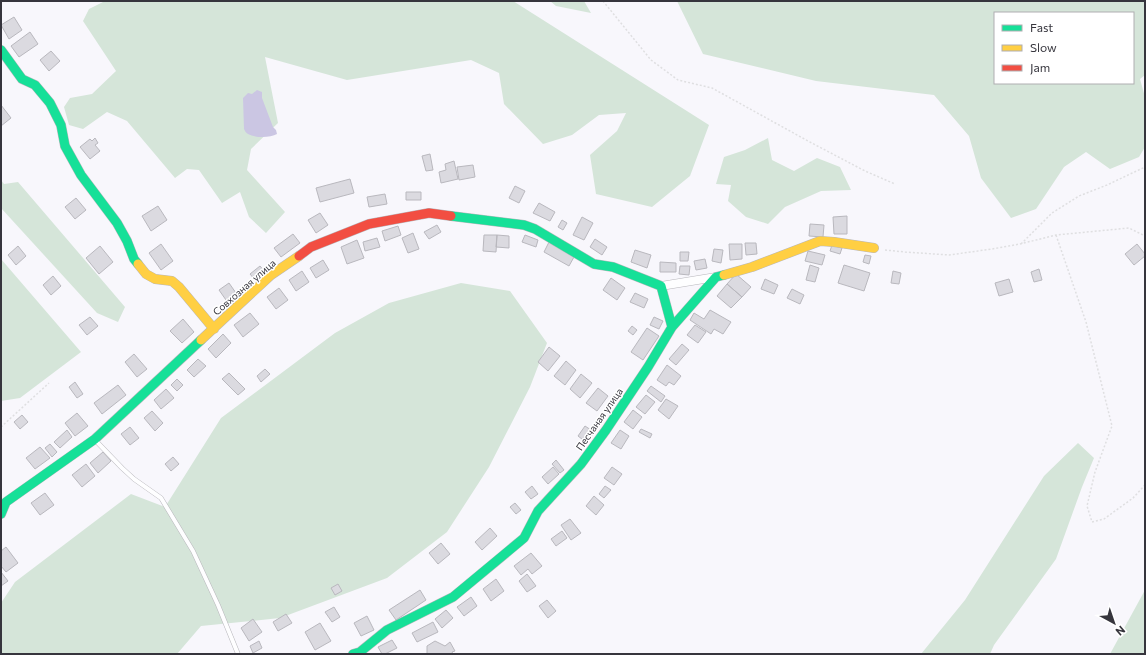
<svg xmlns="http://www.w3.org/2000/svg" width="1146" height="655" font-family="Commissioner,sans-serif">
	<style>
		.green { fill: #d5e5d9; fill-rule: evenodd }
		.water { fill: #cbc6e3 }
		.building { fill: #dbdae0; stroke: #b9b8be }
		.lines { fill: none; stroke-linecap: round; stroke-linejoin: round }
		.lane-casing { stroke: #b8b7bc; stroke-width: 5 }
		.street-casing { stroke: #b8b7bc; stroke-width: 9 }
		.fast-casing { stroke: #b8b7bc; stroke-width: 10 }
		.slow-casing { stroke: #b8b7bc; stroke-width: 10 }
		.jam-casing { stroke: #b8b7bc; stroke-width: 10 }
		.path { stroke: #dfdfe1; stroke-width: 1.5; stroke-dasharray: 2 2; stroke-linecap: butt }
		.lane { stroke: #fefeff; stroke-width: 4 }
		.street { stroke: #fefeff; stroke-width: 8 }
		.fast { stroke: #16e098; stroke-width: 9 }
		.slow { stroke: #ffcf43; stroke-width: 9 }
		.jam { stroke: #f24e42; stroke-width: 9 }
		.labels { text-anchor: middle; stroke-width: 3; stroke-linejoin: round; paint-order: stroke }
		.street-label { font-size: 10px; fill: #36353d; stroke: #fff }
	</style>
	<rect width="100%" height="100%" fill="#f8f7fc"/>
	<path class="green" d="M105,1H513L709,125L690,176L652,207L596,194L590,155L617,131L626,113L599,115L572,135L543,144L504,104L499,73L471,60L347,80L265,57L278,123L251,149L247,170L285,212L266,233L249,217L240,192L222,203L199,170L187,169L175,178L127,121L107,112L83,129L69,125L64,107L70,98L92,94L116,71L83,21L89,9Z
		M550,1H584L591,13L556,6Z
		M677,1H1145V75L1140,79L1145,97V147L1139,157L1110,169L1086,152L1064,167L1036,209L1011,218L981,178L969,136L934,95L816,81L703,54ZM995,13H1133V83H995Z
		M768,138L772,160L794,171L817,158L840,167L851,190L821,191L785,207L768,224L746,217L728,201L731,185L716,184L724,157L745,150Z
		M1,180L4,184L18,182L125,307L118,322L97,313L1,208Z
		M1,259L81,352L20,398L1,401Z
		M461,283L510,291L547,343L530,387L489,467L447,532L387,578L280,618L201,626L177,654H1V603L15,582L131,494L165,507L221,418L335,333L389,303Z
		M1078,443L1094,458L1082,487L1056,559L994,645L990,654H921L965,600L1044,476Z
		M1145,590V654H1110Z"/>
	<path class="water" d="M257,90L262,92V98L273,127L276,130L277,134C270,138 255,138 248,134C246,133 245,131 244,129L243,98L248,93L252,94Z"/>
	<path class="building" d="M14,17L22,30L9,39L1,25Z
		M30,32L38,44L19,57L11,46Z
		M51,51L60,61L49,71L40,60Z
		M1,105L11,118L1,126Z
		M95,138L98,143L95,145L100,151L90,159L80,147L90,139L92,141Z
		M430,154L433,170L426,171L422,156Z
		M454,161L458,179L441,183L439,172L446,170L445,164Z
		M473,165L475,177L459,180L457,167Z
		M350,179L354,193L320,202L316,188Z
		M515,186L525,191L519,203L509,198Z
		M406,192H421V200H406Z
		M385,194L387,204L369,207L367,197Z
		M76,198L86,210L75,219L65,207Z
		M539,203L555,212L550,221L533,213Z
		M158,206L167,220L151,231L142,216Z
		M320,213L328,225L316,233L308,220Z
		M847,216V234H834L833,217Z
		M582,217L593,223L584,240L573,235Z
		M562,220L567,223L563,230L558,227Z
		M810,224L824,225L823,237L809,236Z
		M437,225L441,232L429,239L424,232Z
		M398,226L401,235L385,241L382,231Z
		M413,233L419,249L408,253L402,238Z
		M293,234L300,243L281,257L274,248Z
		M484,235H497L496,252L483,251Z
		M497,235L509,236V248L496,247Z
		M525,235L538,240L536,247L522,242Z
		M377,238L380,247L365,251L363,242Z
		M595,239L607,247L602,255L590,247Z
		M357,240L364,258L347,264L341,247Z
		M549,242L574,257L569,266L544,252Z
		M745,243H756L757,254L746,255Z
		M161,244L173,261L161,270L149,253Z
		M729,244H742V259L730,260Z
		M1137,244L1145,254V256L1134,265L1125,254Z
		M832,245L842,248L840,254L830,251Z
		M18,246L26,256L16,265L8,255Z
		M100,246L113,262L99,274L86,258Z
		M714,249L723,250L721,263L712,261Z
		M635,250L651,255L647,268L631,262Z
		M808,251L825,255L822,265L805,261Z
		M680,252H689L688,261H680Z
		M865,255L871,256L869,264L863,262Z
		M705,259L707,268L696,270L694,261Z
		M323,260L329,270L316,278L310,268Z
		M660,262L676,263V272H660Z
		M810,265L819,268L815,282L806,280Z
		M844,265L870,273L864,291L838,283Z
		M260,266L265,272L255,280L250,274Z
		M680,266H690L689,275L679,274Z
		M1039,269L1042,280L1034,282L1031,272Z
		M302,271L309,282L296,291L289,280Z
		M893,271L901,273L899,284L891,283Z
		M736,274L751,287L742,297L727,284Z
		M53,276L61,286L51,295L43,285Z
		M611,278L625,288L617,300L603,290Z
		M765,279L778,285L774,294L761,289Z
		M1009,279L1013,292L999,296L995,283Z
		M229,283L236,293L226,300L219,290Z
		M727,284L742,297L731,308L717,296Z
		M279,288L288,300L276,309L267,297Z
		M792,289L804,295L800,304L787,298Z
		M635,293L648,299L644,308L630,302Z
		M710,310L731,322L723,334L714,329L711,334L690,320L694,313L704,319Z
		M250,313L259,324L243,337L234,325Z
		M90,317L98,326L87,335L79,325Z
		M654,317L663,321L659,329L650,325Z
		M183,319L194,332L182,343L170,331Z
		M695,325L706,332L698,343L687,335Z
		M632,326L637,330L633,335L628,331Z
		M647,328L659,336L643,360L631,352Z
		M223,334L231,343L216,358L208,349Z
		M682,344L689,350L676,365L669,359Z
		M549,347L560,356L548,371L538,362Z
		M134,354L147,369L137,377L125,362Z
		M198,359L206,366L194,377L187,370Z
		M566,361L576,370L565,385L554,376Z
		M667,365L681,376L674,385L669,382L666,386L657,380Z
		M265,369L270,374L261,382L257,376Z
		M229,373L245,389L238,395L222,379Z
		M581,374L592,383L580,398L570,389Z
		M177,379L183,385L177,391L171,385Z
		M75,382L83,394L77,398L69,387Z
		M118,385L126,395L102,414L94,403Z
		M651,386L665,396L661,402L647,391Z
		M598,388L608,396L597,411L586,403Z
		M166,389L174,398L161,409L154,400Z
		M646,395L655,402L645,414L636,407Z
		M666,399L678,406L669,419L658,410Z
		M633,410L642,417L633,429L624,422Z
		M152,411L163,423L155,431L144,418Z
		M77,413L88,426L75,436L65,423Z
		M22,415L28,422L20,429L14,422Z
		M585,426L594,432L587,443L578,436Z
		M130,427L139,438L130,445L121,434Z
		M641,429L652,434L650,438L639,432Z
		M67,430L72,437L60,448L54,442Z
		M620,430L629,436L621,449L611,443Z
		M50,444L57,452L52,457L45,448Z
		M40,447L50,458L35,469L26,458Z
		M103,452L111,461L98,473L90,463Z
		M173,457L179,464L171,471L165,464Z
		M556,460L564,470L560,473L552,464Z
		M86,464L95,476L82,487L72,475Z
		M553,467L559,474L548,484L542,477Z
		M612,467L622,474L614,485L604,478Z
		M532,486L538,494L531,499L525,492Z
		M605,486L611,490L604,498L599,494Z
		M45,493L54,505L40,515L31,503Z
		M594,496L604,505L596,515L586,506Z
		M515,503L521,510L516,514L510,507Z
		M570,519L581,533L571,540L561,525Z
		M490,528L497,536L482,550L475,542Z
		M562,531L567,538L556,546L551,539Z
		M441,543L450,554L438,564L429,553Z
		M6,547L18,563L6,572L1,566V551Z
		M531,553L542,566L532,574L528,569L521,575L514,566Z
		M1,572L8,581L1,586Z
		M527,574L536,586L527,592L519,581Z
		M496,579L504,591L491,601L483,589Z
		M338,584L342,591L335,595L331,588Z
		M420,590L426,600L396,620L389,610Z
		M471,597L477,606L464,616L457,607Z
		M547,600L556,611L548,618L539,606Z
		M334,607L340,617L332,622L325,612Z
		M446,610L453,618L442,628L435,619Z
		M286,614L292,623L278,631L273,622Z
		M367,616L374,630L361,636L354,623Z
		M253,619L262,632L249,641L241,628Z
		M433,622L438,632L417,642L412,633Z
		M320,623L331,641L315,650L305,632Z
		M392,640L397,648L385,654H382L378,647Z
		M259,641L262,648L253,653L250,646Z
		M435,641L445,646L450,642L455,651L452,652L453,654H427V646Z"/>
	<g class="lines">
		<g class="lane-casing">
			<path id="lane" d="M96,441L122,468L134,479L161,498L193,551L218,605L238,654"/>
		</g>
		<g class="street-casing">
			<path id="street" d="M661,286L716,277"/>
		</g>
		<g class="fast-casing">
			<path id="fast" d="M1,50L22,79L35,85L50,103L61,125L65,146L81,175L117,223L127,241L134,259L138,264
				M451,216L524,225L535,229L594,264L613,267L661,286L672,327
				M1,514L6,502L95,439L201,340
				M353,654L360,652L387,630L453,597L524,538L538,511L581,464L606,430L648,367L672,327L716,277L724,275"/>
		</g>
		<g class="slow-casing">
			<path id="slow" d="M138,264L146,274L155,279L172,281L179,287L214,329
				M724,275L752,267L820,241L834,242L874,248
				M201,340L271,275L299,256"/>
		</g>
		<g class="jam-casing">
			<path id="jam" d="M299,256L311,247L369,224L429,213L451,216"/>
		</g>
		<path class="path" d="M603,1L651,60L678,80L712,88L808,141L865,171L895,184
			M1056,235L1086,322L1112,426L1095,472L1087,506L1092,522L1104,519L1133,498L1145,485
			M1021,244L1052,213L1079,196L1107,185L1145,167
			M885,250L905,252L949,255L992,249L1020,244L1056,235L1129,228L1145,236
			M1,427L49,383"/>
		<use href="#lane" class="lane"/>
		<use href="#street" class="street"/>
		<use href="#fast" class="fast"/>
		<use href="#slow" class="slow"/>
		<use href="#jam" class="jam"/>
	</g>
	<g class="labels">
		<g class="street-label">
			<text transform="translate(244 287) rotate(-41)" y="4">Совхозная улица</text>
			<text transform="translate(599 419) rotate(-55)" y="4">Песчаная улица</text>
		</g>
	</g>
	<rect width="1146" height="655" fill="none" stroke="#36353d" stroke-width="4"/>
	<rect x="994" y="12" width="140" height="72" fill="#ffffff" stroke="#afaeb1"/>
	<rect x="1002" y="25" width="20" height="6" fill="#16e098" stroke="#afaeb1"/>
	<text x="1030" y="32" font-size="12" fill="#36353d">Fast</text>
	<rect x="1002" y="45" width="20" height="6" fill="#ffcf43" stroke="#afaeb1"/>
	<text x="1030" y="52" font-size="12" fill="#36353d">Slow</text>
	<rect x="1002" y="65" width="20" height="6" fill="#f24e42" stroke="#afaeb1"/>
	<text x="1030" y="72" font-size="12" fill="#36353d">Jam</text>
	<g transform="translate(1114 623) rotate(140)" stroke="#ffffff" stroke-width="3" paint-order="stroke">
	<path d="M0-3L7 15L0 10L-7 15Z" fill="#36353d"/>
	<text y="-6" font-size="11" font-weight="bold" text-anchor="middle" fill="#36353d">N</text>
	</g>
</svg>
